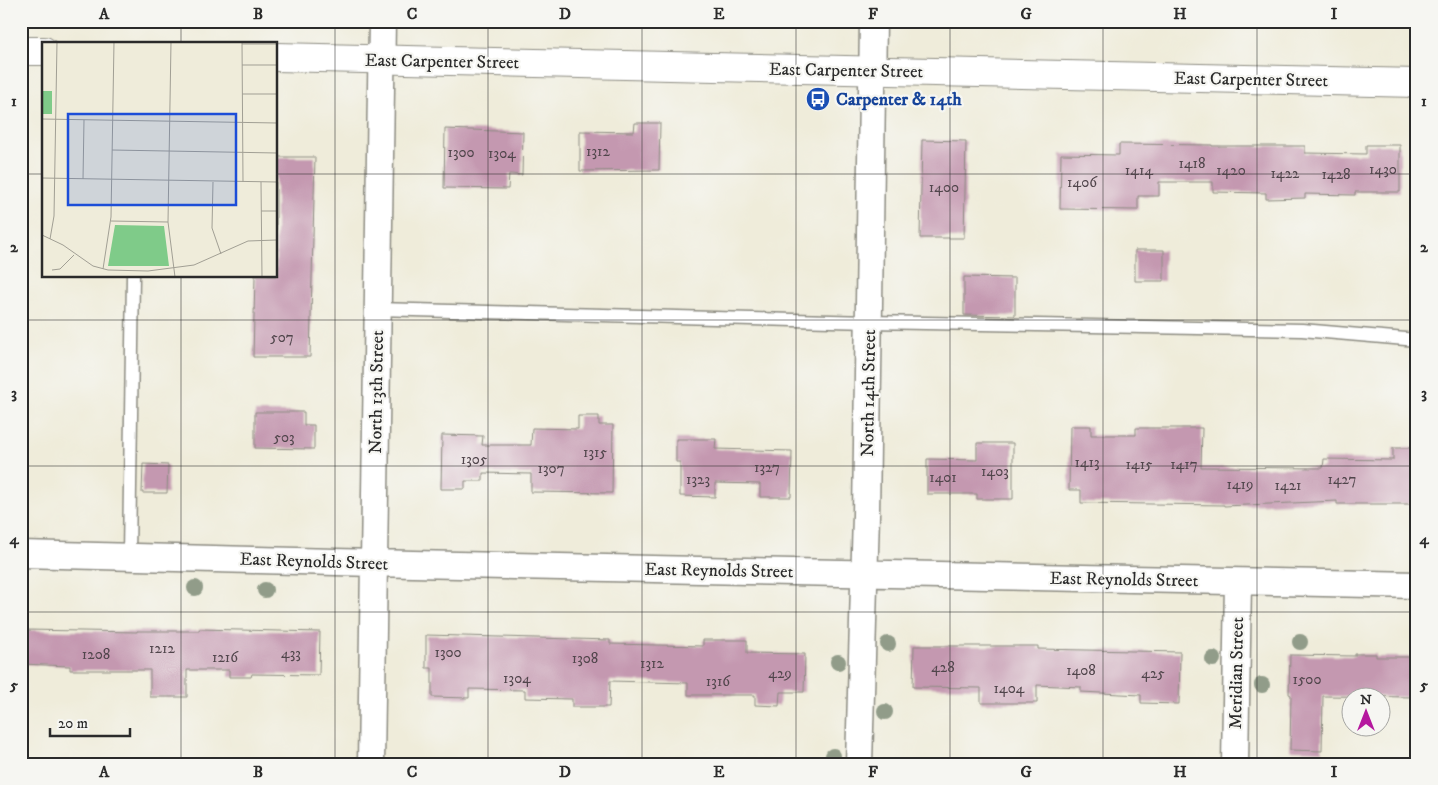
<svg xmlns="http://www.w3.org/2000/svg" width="1438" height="785" font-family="'IM FELL DW Pica',serif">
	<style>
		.building { fill: #c498b0 }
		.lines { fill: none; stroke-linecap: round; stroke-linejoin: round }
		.service-casing { stroke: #8d8c82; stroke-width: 15 }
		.minor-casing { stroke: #8d8c82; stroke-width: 29 }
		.tertiary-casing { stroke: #8d8c82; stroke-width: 30 }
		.service { stroke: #fff; stroke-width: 12 }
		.minor { stroke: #fff; stroke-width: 26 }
		.tertiary { stroke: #fff; stroke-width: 28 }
		.tree { fill: #919c89 }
		.grid { fill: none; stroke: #2b2b2b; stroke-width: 1; stroke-opacity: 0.55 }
		.labels { text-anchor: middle; stroke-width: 4.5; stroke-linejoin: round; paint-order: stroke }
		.number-label { font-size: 15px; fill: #51464c }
		.street-label { font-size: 18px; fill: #2b2b2b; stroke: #f6f6f2 }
		.transit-label { font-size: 18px; font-weight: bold; fill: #164399; stroke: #f6f6f2; text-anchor: start }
		.inset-road { fill: none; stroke: #a19f94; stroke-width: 1 }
		.view { fill: #1d4ed8; fill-opacity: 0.15; stroke: #1d4ed8; stroke-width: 2.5 }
		.inset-edge { fill: none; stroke: #2b2b2b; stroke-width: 2.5 }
		.neatline { fill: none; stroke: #2b2b2b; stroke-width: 2 }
		.grid-label { font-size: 16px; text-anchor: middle; font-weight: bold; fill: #2b2b2b }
	</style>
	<rect width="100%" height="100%" fill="#f6f6f2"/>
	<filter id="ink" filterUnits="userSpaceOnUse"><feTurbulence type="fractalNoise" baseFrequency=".02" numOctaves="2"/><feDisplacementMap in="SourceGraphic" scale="10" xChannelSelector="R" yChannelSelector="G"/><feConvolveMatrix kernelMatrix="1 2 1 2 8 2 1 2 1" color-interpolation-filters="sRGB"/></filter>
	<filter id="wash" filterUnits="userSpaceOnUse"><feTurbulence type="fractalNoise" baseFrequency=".0096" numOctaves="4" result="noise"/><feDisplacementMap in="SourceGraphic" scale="20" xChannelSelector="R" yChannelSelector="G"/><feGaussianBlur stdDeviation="1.12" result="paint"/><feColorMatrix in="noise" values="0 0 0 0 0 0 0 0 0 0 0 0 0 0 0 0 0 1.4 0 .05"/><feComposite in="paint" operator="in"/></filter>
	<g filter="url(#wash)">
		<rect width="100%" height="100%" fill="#efecda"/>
		<g id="blocks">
			<path class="building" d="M635,123H660L659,170L580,171V131L634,132Z
				M445,129L523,132L522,175L509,174L508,189L444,188Z
				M922,140L966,141L964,238H920Z
				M1119,144L1212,145V146H1305V153L1366,154V145H1400V192H1355V195L1305,194V198L1266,199V193L1213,192V182H1159V196H1138V210L1060,209L1061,154L1119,155Z
				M276,157H315L310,357H253L255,276H276Z
				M1135,250H1164V281H1135Z
				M964,277L1015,278V316L964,315Z
				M255,412H304V425H314V449L255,448Z
				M578,416H599V425H613L612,493L531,492V474L483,473V481H465V489H441L442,435L483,436L482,445H531L532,428L578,429Z
				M1070,426H1091V435H1136V428H1202L1201,467L1323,468L1324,459L1393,460V448H1417V504H1337V501L1224,506V505L1081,503V490H1069Z
				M676,439H716L715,449L792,451L791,497H760V484L715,483V497L680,496V462H676Z
				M977,443H1013V499H977V494H927V459L977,460Z
				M143,464L168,465L167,493H142Z
				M199,629L320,632L319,675L252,674L251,677H229V670H187V697H150V670H70V666L21,664V634H26V630L137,632V631H199Z
				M426,635L610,640V644L703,646V640H747V653L805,654L804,692H780L779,706L755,705V695H688V683L610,681L609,707H572V699L525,698V690L469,689V698L432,697V668H426Z
				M914,646H1038V649L1180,652L1179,704L1141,703V695L1081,692V687L1037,685V703H981V688L913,687Z
				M1355,654H1376V657H1417V697L1323,696L1322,751L1290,750L1291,695L1289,694L1290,655L1355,656Z"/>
		</g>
	</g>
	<g filter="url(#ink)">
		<use href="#blocks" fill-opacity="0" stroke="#8d8c82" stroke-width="1"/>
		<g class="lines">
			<g class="service-casing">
				<path id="service" d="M377,309L869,322L1302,330L1417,340
					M129,556L133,276"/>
			</g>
			<g class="minor-casing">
				<path id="minor" d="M21,554L413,564L1417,585
					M371,764L382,21
					M859,764L866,515L873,21
					M1235,764L1238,582"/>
			</g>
			<g class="tertiary-casing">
				<path id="tertiary" d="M21,51H44
					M276,57L1417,83"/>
			</g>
			<use href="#service" class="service"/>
			<use href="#minor" class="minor"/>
			<use href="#tertiary" class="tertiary"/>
		</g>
		<g class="tree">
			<circle cx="195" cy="588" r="8"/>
			<circle cx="265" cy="590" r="8"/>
			<circle cx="1300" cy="642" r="8"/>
			<circle cx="888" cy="644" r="8"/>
			<circle cx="1213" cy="659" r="8"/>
			<circle cx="838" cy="662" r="8"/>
			<circle cx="1262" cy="685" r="8"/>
			<circle cx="885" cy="712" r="8"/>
			<circle cx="833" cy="756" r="8"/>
		</g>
	</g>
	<path class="grid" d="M181,21V44M335,21V764M488,21V764M642,21V764M796,21V764M950,21V764M1103,21V764M1257,21V764M21,174H44M276,174H1417M181,276V764M21,320H1417M21,466H1417M21,612H1417"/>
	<defs>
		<g id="bus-disc" transform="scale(1.25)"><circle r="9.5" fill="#1a4fb4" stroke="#f6f6f2"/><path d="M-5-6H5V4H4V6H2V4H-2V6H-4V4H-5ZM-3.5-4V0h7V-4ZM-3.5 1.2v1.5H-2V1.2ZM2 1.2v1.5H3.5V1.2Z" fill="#fff"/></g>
	</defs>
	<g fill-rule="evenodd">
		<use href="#bus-disc" x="818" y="99"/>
	</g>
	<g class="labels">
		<g class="number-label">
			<text x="598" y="156">1312</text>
			<text x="461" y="157">1300</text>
			<text x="502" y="158">1304</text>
			<text x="1192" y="168">1418</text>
			<text x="1383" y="174">1430</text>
			<text x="1139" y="175">1414</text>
			<text x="1231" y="175">1420</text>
			<text x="1285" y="178">1422</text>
			<text x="1336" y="179">1428</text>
			<text x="1082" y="187">1406</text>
			<text x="944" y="192">1400</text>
			<text x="282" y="342">507</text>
			<text x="284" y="442">503</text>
			<text x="595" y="457">1315</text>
			<text x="474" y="464">1305</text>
			<text x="1087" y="467">1413</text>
			<text x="1139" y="469">1415</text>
			<text x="1184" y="469">1417</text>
			<text x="767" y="472">1327</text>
			<text x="551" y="473">1307</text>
			<text x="995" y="476">1403</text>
			<text x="943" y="482">1401</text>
			<text x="698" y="484">1323</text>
			<text x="1342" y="484">1427</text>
			<text x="1240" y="489">1419</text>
			<text x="1288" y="490">1421</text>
			<text x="162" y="653">1212</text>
			<text x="448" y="657">1300</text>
			<text x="291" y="658">433</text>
			<text x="96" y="659">1208</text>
			<text x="225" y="662">1216</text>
			<text x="585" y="663">1308</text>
			<text x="652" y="668">1312</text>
			<text x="943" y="672">428</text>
			<text x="1081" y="675">1408</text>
			<text x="780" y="678">429</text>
			<text x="1153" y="678">425</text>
			<text x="517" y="683">1304</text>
			<text x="1307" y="684">1500</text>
			<text x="718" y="686">1316</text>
			<text x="1009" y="693">1404</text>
		</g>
		<g class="street-label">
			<text transform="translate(442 61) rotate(1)" y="6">East Carpenter Street</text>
			<text transform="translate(846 70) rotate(1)" y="6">East Carpenter Street</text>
			<text transform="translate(1251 79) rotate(1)" y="6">East Carpenter Street</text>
			<text transform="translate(376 392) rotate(-89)" y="6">North 13th Street</text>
			<text transform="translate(868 393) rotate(-89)" y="6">North 14th Street</text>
			<text transform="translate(314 561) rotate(2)" y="6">East Reynolds Street</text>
			<text transform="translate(719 570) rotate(1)" y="6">East Reynolds Street</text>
			<text transform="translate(1124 579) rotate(1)" y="6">East Reynolds Street</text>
			<text transform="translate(1236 673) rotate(-89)" y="6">Meridian Street</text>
		</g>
		<g class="transit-label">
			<text x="836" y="105">Carpenter &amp; 14th</text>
		</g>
	</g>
	<g transform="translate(42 42)">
		<rect width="235" height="235" fill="#efecda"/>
		<path d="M0,49H10V72H0Z" fill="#7fcb89"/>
		<path d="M73,183L122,184L127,224H66Z" fill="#7fcb89"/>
		<path class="inset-road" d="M129,0L126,180L133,235M200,0L201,140M200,2H235M200,23H235M200,52H235M0,77L235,81M70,108L235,111M0,136L235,140M41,137L42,78M171,140L170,186L179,212M219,140L220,235M219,169H235M69,179L126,180M0,193L21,203L51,224L66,228L106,229L152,223L206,199L235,198M8,197L12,174L15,0M61,227L69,175L72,0M10,228L18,227L32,213"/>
		<path class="view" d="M26,72H194V163H26Z"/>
		<rect width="235" height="235" class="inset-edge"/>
	</g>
	<rect width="1438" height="785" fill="none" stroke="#f6f6f2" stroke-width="55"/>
	<g transform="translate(1366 712)"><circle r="24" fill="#f6f6f2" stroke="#a5a5a2"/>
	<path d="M0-4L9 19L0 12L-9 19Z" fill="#b5179e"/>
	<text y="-8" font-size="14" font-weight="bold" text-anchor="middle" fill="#2b2b2b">N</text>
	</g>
	<path d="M50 728v8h80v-8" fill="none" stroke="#2b2b2b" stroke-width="2.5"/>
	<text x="58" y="728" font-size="15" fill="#2b2b2b" stroke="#f6f6f2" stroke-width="4" paint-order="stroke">20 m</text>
	<rect x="28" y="28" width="1382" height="730" class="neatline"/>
	<g class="grid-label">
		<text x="104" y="19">A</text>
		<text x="258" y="19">B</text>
		<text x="412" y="19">C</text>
		<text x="565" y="19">D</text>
		<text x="719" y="19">E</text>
		<text x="873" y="19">F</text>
		<text x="1026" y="19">G</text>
		<text x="1180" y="19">H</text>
		<text x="1334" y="19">I</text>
		<text x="14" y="106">1</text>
		<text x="1424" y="106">1</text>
		<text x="14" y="252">2</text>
		<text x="1424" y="252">2</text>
		<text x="14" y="398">3</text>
		<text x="1424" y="398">3</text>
		<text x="14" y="544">4</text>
		<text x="1424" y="544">4</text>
		<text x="14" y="690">5</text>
		<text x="1424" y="690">5</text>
		<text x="104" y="777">A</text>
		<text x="258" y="777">B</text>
		<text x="412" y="777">C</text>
		<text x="565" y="777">D</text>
		<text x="719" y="777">E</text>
		<text x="873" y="777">F</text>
		<text x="1026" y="777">G</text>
		<text x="1180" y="777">H</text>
		<text x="1334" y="777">I</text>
	</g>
</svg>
